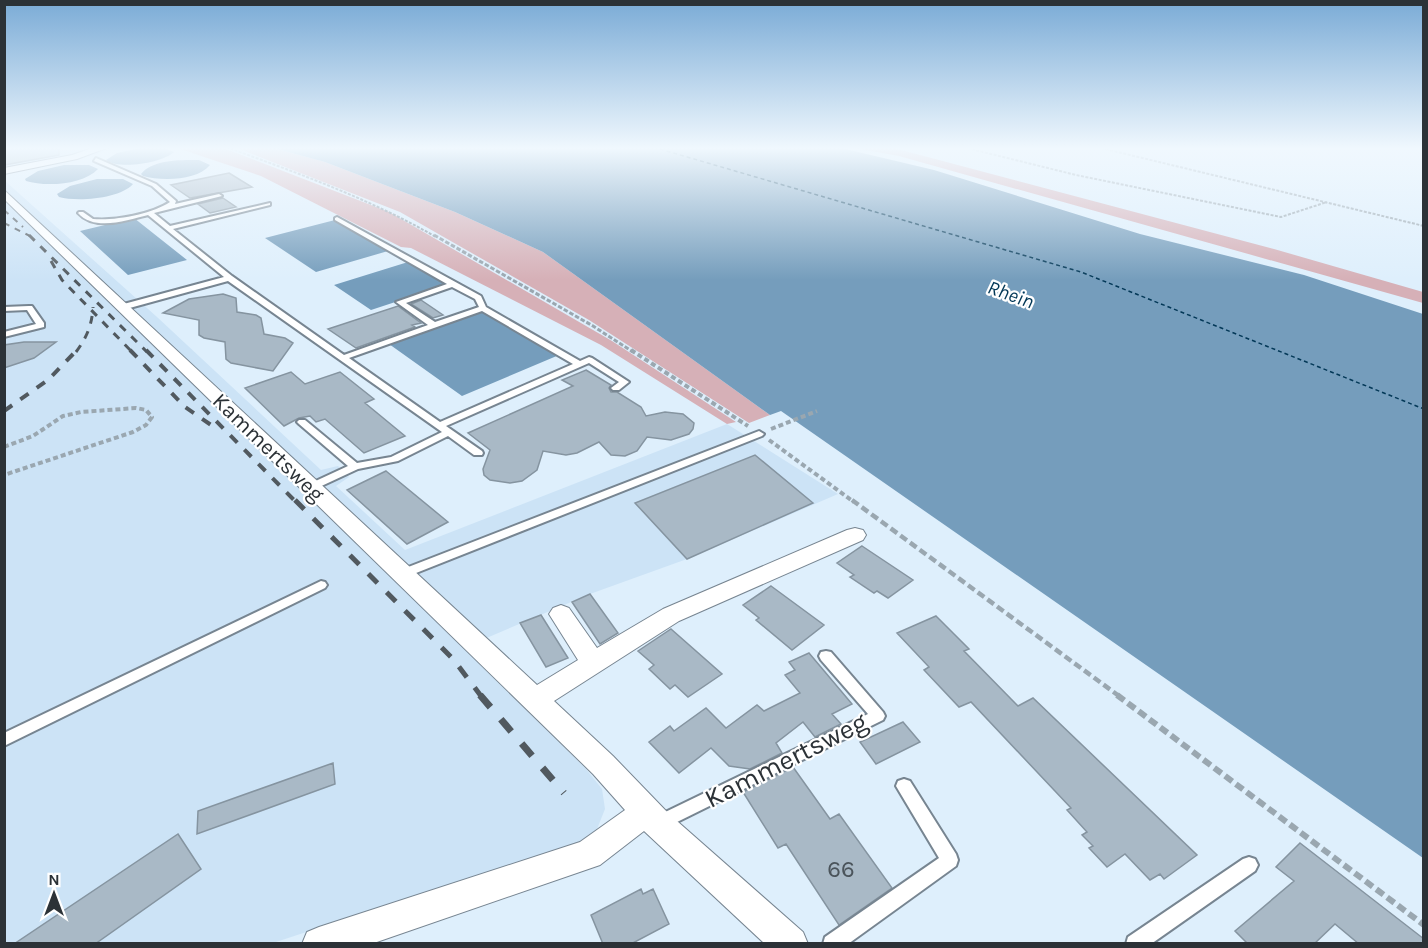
<svg xmlns="http://www.w3.org/2000/svg" width="1428" height="948" font-family="Karla,sans-serif">
	<style>
		.built { fill: #cce3f6 }
		.green { fill: #d6b0b7 }
		.water { fill: #759dbc }
		.lines { fill: none; stroke-linecap: round; stroke-linejoin: round }
		.ferry { stroke: #033857; stroke-width: 1.5; stroke-dasharray: 4 3; stroke-linecap: butt }
		.building { fill: #a9b9c6; stroke: #8594a0; stroke-width: 1.5 }
		.lane-casing { stroke: #778591; stroke-width: 4 }
		.street-casing { stroke: #778591; stroke-width: 2 }
		.path-far4 { stroke: #9aa7b0; stroke-width: 2; stroke-dasharray: 3 1.5; stroke-linecap: butt }
		.path-far3 { stroke: #9aa7b0; stroke-width: 3; stroke-dasharray: 4.5 2; stroke-linecap: butt }
		.path-far2 { stroke: #9aa7b0; stroke-width: 4; stroke-dasharray: 5 3; stroke-linecap: butt }
		.path-far1 { stroke: #9aa7b0; stroke-width: 4.5; stroke-dasharray: 8 4; stroke-linecap: butt }
		.path { stroke: #9aa7b0; stroke-width: 6; stroke-dasharray: 9 4.5; stroke-linecap: butt }
		.lane { fill: #fff; fill-rule: evenodd }
		.street { fill: #fff; fill-rule: evenodd }
		.rail-far4 { stroke: #51595f; stroke-width: 2; stroke-dasharray: 6 6; stroke-linecap: butt }
		.rail-far3 { stroke: #51595f; stroke-width: 3; stroke-dasharray: 8 8; stroke-linecap: butt }
		.rail-far2 { stroke: #51595f; stroke-width: 4; stroke-dasharray: 10 10; stroke-linecap: butt }
		.rail-far1 { stroke: #51595f; stroke-width: 5; stroke-dasharray: 13 13; stroke-linecap: butt }
		.rail { stroke: #51595f; stroke-width: 7; stroke-dasharray: 16 16; stroke-linecap: butt }
		.labels { text-anchor: middle; stroke-width: 4.5; stroke-linejoin: round; paint-order: stroke }
		.far-water-label { font-size: 20px; font-style: italic; fill: #033857; stroke: #fff }
		.street-label { font-size: 22px; fill: #2c3237; stroke: #fff }
		.near-number-label { font-size: 24px; fill: #4b545b }
		.near-street-label { font-size: 27px; fill: #2c3237; stroke: #fff }
	</style>
	<rect width="100%" height="100%" fill="#deeffc"/>
	<path class="built" d="M5,147H118L91,156L14,171L5,176Z
		M4,180L157,317L321,470L338,466L349,477L336,486L405,550L727,424L838,494L687,559L590,594L463,648L586,769L602,789L605,809L597,829L579,842L273,943H5Z"/>
	<path class="green" d="M174,147H221L389,212L612,341L736,422L727,424L601,345L411,248L401,247L261,176Z
		M234,147H270L325,162L455,212L543,252L770,415L749,423L589,320L400,212Z
		M848,147H890L1274,249L1423,292V303L899,156Z"/>
	<path class="water" d="M270,147H837L934,170L1140,234L1304,275L1423,314V858L781,411L770,415L543,252L455,212L325,162Z
		M140,148H164L174,152C162,163 119,170 106,160L117,153Z
		M199,160L210,165C197,181 161,181 143,176L141,174C153,159 182,160 199,160Z
		M64,165H89L98,169C83,185 46,187 26,181L25,179L38,171Z
		M97,179H123L133,184C120,199 77,202 59,197L57,194L70,186Z
		M134,218L187,260L128,275L80,231Z
		M335,220L388,251L316,272L265,238Z
		M408,262L447,285L371,310L334,285Z
		M482,310L559,355L462,396L389,344Z"/>
	<g class="lines">
		<path class="ferry" d="M653,147L1081,272L1424,409"/>
	</g>
	<path class="building" d="M4,147H59V155L4,165Z
		M229,173L252,187L190,198L171,185Z
		M223,198L236,207L210,213L198,204Z
		M223,294L236,298L237,312L256,315L261,318L264,334L285,338L293,343L273,371L231,363L226,359L225,342L204,338L199,335V320L163,313L189,299Z
		M421,300L443,315L433,318L411,304Z
		M398,306L421,323L412,325L415,327L356,348L328,329Z
		M24,342H56L34,358L4,368V345Z
		M586,370L611,385L609,388L611,392H617L641,407L646,416L665,412L683,414L694,423L693,429L689,434L671,440L647,437L637,451L625,456L611,455L599,442L577,453L566,455L543,451L537,470L522,481L510,483L490,480L484,475L483,469L490,450L468,433L573,386L562,380Z
		M291,372L305,384L340,372L374,399L365,403L405,436L364,453L325,419L316,422L310,416L299,418L284,426L245,388Z
		M755,455L813,503L687,559L635,503Z
		M386,471L448,522L407,544L347,490Z
		M862,546L913,580L888,598L877,591L874,593L850,577L854,575L837,563Z
		M771,586L824,625L792,650L756,620L759,618L743,605Z
		M590,594L618,633L600,644L572,602Z
		M541,615L568,658L546,667L520,623Z
		M936,616L969,649L964,651L1018,706L1033,698L1197,855L1164,879L1160,874L1150,880L1125,854L1107,867L1089,848L1093,846L1082,835L1087,832L1067,810L1071,808L971,702L959,707L924,670L929,667L897,633Z
		M671,629L722,674L688,697L675,685L670,689L649,669L654,665L638,651Z
		M809,653L852,704L832,714L841,724L815,737L803,722L776,743L782,753L750,769L729,766L711,748L679,773L649,742L670,726L674,731L706,708L726,728L757,705L764,711L800,693L785,675L795,670L789,662Z
		M903,722L920,742L876,764L860,742Z
		M333,763L335,784L197,834L198,811Z
		M793,767L830,819L839,814L892,888L839,925L786,844L778,848L743,792Z
		M178,834L201,869L95,944H14Z
		M1300,843L1424,939V944H1359L1335,924L1314,944H1248L1235,931L1294,881L1276,867Z
		M641,889L643,894L653,889L669,924L631,944H603L591,915Z"/>
	<g class="lines">
		<g class="lane-casing">
			<path id="lane" d="M96,158L156,184L176,201L175,204L219,194L222,196L154,213L170,226L270,203V205L173,229L232,276L344,355L428,325L396,302L447,284L335,220V218L337,217L481,296L486,307L580,361L589,357L592,358L629,382L619,390H613L611,388L619,382L589,363L446,426L482,451L483,453L482,455H474L448,436L398,461L358,469L315,489H307L306,487L307,485L348,466L299,424L297,422L299,420H305L357,463L391,457L442,432L228,281L126,309H120V305L224,277L148,215C127,220 95,232 78,213L79,212H83L93,219C115,221 152,214 170,202L152,186L94,161ZM452,287L475,299L479,307L435,322L406,303ZM482,311L573,364L440,422L349,358Z
				M29,306H32L44,323V327L4,337V332L36,324L27,310L4,311V307Z
				M759,431L764,434L762,436L406,577H398L396,574L398,571Z
				M321,581L325,582L327,585L325,588L4,746V733Z
				M826,651L831,652L883,712L885,716L883,720L667,827L661,830L655,827L653,822L655,817L868,714L821,660L819,656L821,652Z
				M904,779L910,781L956,854L958,860L956,866L848,944H823L825,937L939,858L896,786L898,781Z
				M1249,857L1255,859L1258,865L1255,871L1151,944H1126L1128,937L1243,859Z"/>
		</g>
		<g class="street-casing">
			<path id="street" d="M95,147H109L77,159L4,174V168L72,155Z
				M4,190L537,685L578,660L549,614L553,608L561,605L569,608L597,648L663,609L847,530L855,528L863,530L866,535L863,540L679,621L554,701L613,756L669,814L803,932L808,944H765L644,831L600,865L371,944H302L307,932L319,927L580,842L625,810L593,774L4,199Z"/>
		</g>
		<path class="path-far4" d="M226,147C298,173 370,199 436,237
			M963,147L1076,175L1281,217L1327,202
			M1097,147L1424,226"/>
		<path class="path-far3" d="M434,235L593,326L633,352"/>
		<path class="path-far2" d="M631,350L748,426
			M771,429L817,411
			M769,440L854,502
			M4,447L33,436L63,416L81,412L136,408L146,410L152,417L146,425L133,432L4,475"/>
		<path class="path-far1" d="M852,500L1119,696"/>
		<path class="path" d="M1117,695L1424,925"/>
		<use href="#lane" class="lane"/>
		<use href="#street" class="street"/>
		<path class="rail-far4" d="M4,210L23,227
			M4,223L32,237"/>
		<path class="rail-far3" d="M29,235L147,352
			M51,261L62,280L132,352
			M76,352C87,337 92,325 93,307"/>
		<path class="rail-far2" d="M130,350L185,407L214,427
			M146,350L296,502
			M4,411L48,380L77,350"/>
		<path class="rail-far1" d="M295,500L453,659L481,696"/>
		<path class="rail" d="M480,695L564,793"/>
	</g>
	<linearGradient id="sky" x2="0" y2="1"><stop stop-color="#7aabd6"/><stop offset="0.53" stop-color="#f0f8fe"/><stop offset="1" stop-color="#f0f8fe" stop-opacity="0"/></linearGradient>
	<rect width="1428" height="280" fill="url(#sky)"/>
	<g class="labels">
		<g class="far-water-label">
			<text transform="translate(1011 294) rotate(20)" y="7">Rhein</text>
		</g>
		<g class="street-label">
			<text transform="translate(269 447) rotate(44)" y="8">Kammertsweg</text>
		</g>
		<g class="near-number-label">
			<text x="841" y="877">66</text>
		</g>
		<g class="near-street-label">
			<text transform="translate(786 760) rotate(-27)" y="9">Kammertsweg</text>
		</g>
	</g>
	<rect width="1428" height="948" fill="none" stroke="#2c3237" stroke-width="12"/>
	<g transform="translate(54 894)" stroke="#ffffff" stroke-width="4.5" paint-order="stroke">
	<path d="M0-4.5L10 22L0 15L-10 22Z" fill="#2c3237"/>
	<text y="-9" font-size="16" font-weight="bold" text-anchor="middle" fill="#2c3237">N</text>
	</g>
</svg>
